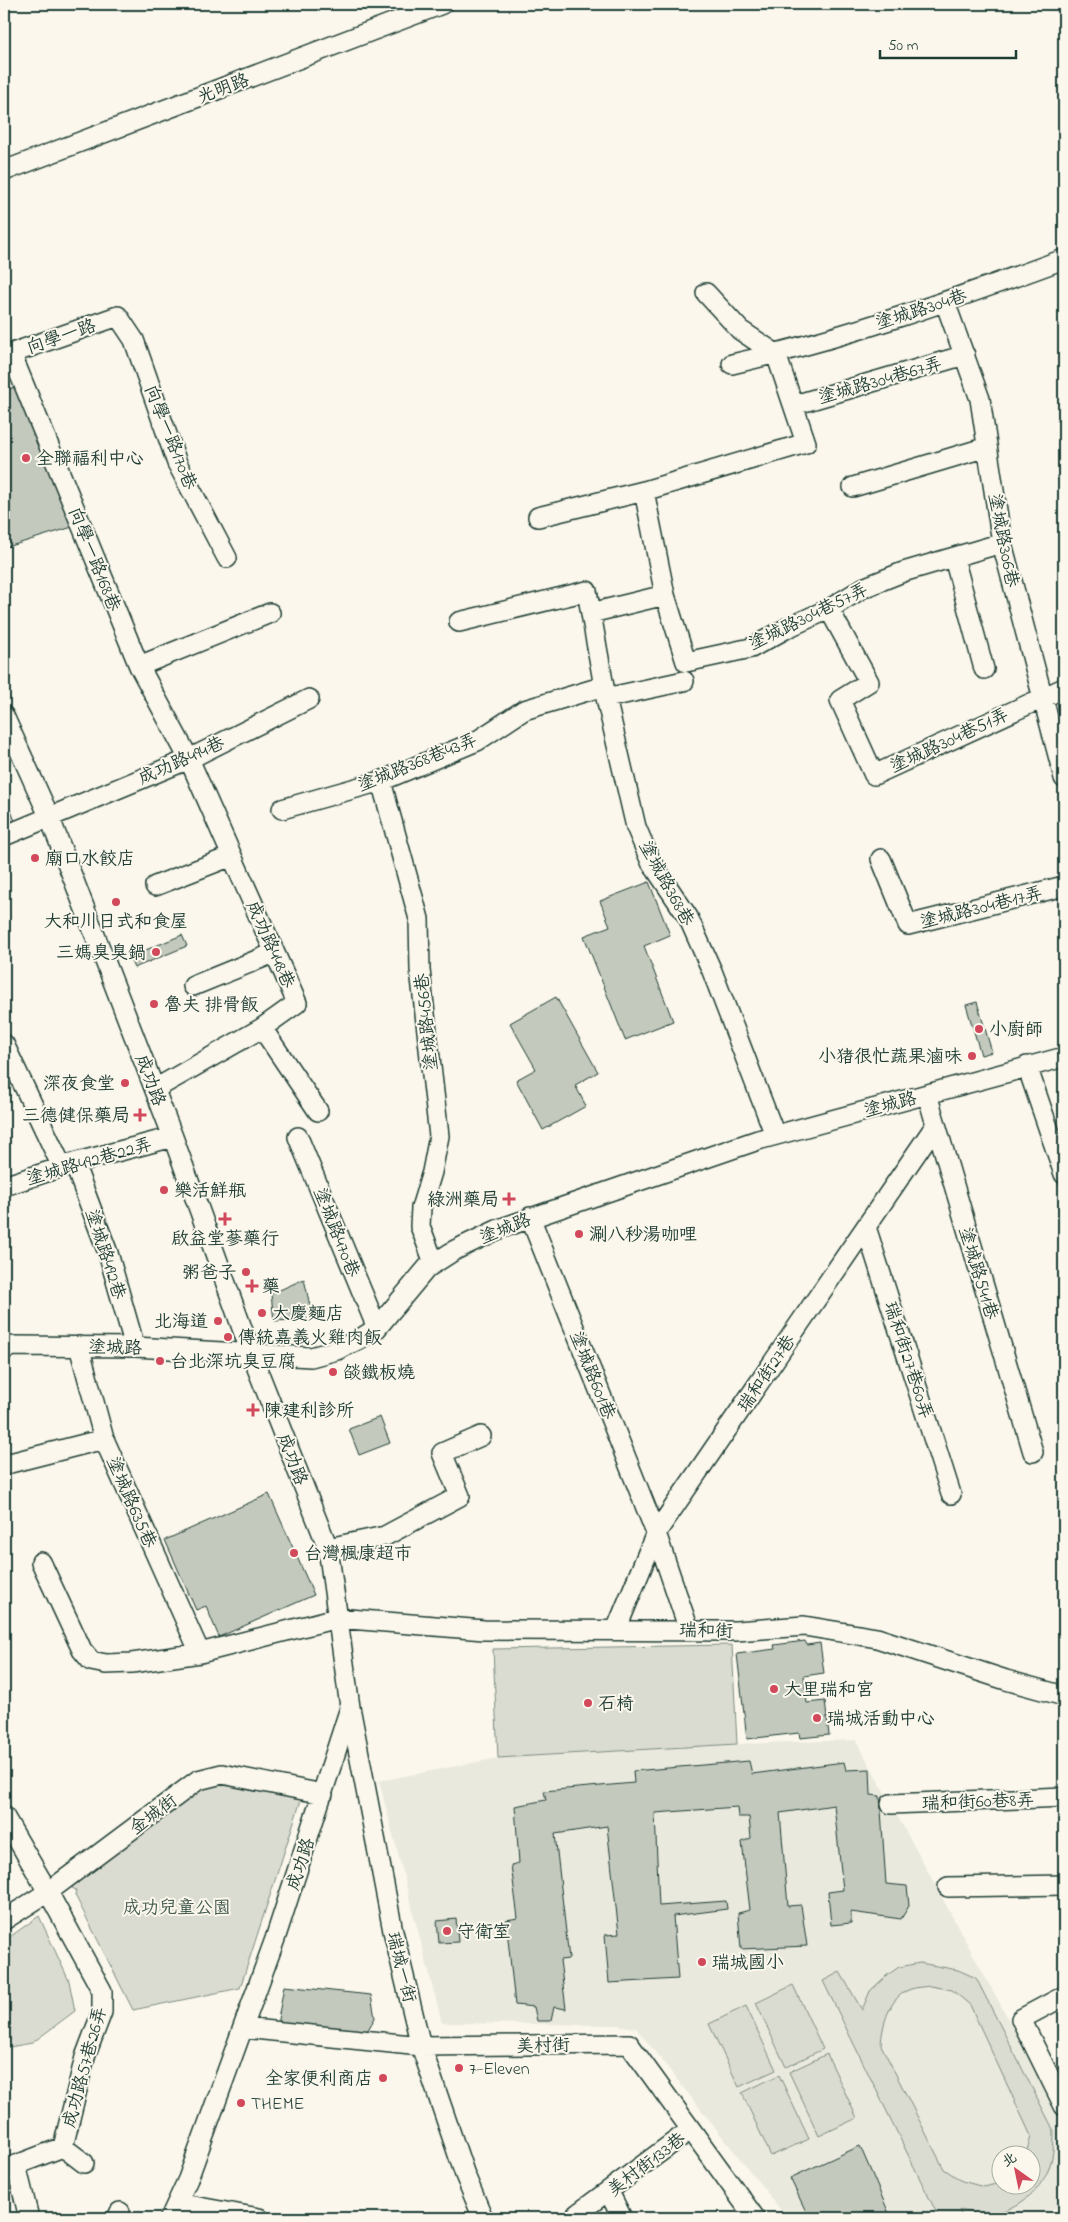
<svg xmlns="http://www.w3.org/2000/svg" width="1068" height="2222" font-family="'Indie Flower','LXGW WenKai TC',sans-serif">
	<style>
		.built { fill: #eae9de; fill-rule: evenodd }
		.green { fill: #dbdcd1; stroke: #7d8c82; fill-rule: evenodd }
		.building { fill: #c4c9be; stroke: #1f3d34 }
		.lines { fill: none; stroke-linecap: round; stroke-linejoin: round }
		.minor-casing { stroke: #1f3d34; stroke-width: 22 }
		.minor { stroke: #fbf7ec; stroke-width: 19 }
		.poi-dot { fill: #d1495b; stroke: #fbf7ec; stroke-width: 2 }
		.labels { text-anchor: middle; stroke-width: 4; stroke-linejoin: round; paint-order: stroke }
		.street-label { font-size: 18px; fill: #1f3d34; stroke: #fbf7ec }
		.poi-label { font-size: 18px; fill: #1f3d34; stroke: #fbf7ec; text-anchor: start }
		.park-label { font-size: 18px; fill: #455d53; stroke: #fbf7ec }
	</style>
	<rect width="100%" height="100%" fill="#fbf7ec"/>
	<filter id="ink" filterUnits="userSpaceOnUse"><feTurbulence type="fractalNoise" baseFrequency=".02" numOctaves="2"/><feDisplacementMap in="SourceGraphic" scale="10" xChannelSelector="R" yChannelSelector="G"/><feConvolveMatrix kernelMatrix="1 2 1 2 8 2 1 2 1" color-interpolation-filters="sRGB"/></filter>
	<g filter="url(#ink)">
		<path class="built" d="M856,1740L1064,2121V2205L1029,2218H787L636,2028L616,2025L442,2023L379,1781L498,1758L737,1744ZM1000,2154H1030V2184H1000Z"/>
		<path class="green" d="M732,1645L737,1744L498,1758L493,1649Z
			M214,1776L302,1797L240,1988L133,2010L75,1895L76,1890L72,1888L78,1869Z
			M39,1916L69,1981L75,2011L32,2043L4,2048V1941Z
			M920,1963L958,1970L976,1978L1054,2131C1054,2146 1053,2160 1047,2173C1035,2197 1009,2215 982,2214C975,2214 967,2211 959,2210L963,2218H939L823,1981L840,1972L862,2010L870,1991L886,1976L899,1967ZM930,1986L952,1990L970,2005L1031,2136L1026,2154H1030V2184L1000,2183L984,2187L962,2181L944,2169L881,2045C882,2026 889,1996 911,1989C917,1987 924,1987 930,1986Z
			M793,1985L823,2049L786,2067L756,2003Z
			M746,2006L776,2070L739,2087L709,2024Z
			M827,2054L857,2118L819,2136L789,2072Z
			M779,2075L809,2139L771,2156L742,2093Z"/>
		<path class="building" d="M15,387L79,525L4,548V391Z
			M11,811L17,826L4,832V814Z
			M649,882L670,935L644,946L673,1021L625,1040L584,936L610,926L600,901Z
			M182,935L187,946L134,968L129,957Z
			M556,997L598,1072L575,1085L586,1106L543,1130L516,1080L536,1069L510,1023Z
			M977,1002L992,1052L981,1055L966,1005Z
			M304,1279L313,1319L274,1321L271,1294Z
			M380,1417L390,1443L359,1455L349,1429Z
			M269,1494L314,1595L219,1637L206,1606L196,1610L165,1540Z
			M805,1641L807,1645L820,1643L824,1673L804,1676L807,1703L825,1701L829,1735L800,1738L799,1733L747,1739L737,1654L775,1649L774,1645Z
			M749,1761L752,1774L844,1762L846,1770L870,1769L871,1795L880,1796L886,1884L907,1886L909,1906L901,1919L851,1912V1923L831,1925L828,1892L843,1890L834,1805L780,1813L788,1906L801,1905L807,1946L741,1949L738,1913L750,1910L742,1842L751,1838L749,1817H738L737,1807L655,1813L659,1906L726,1901L727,1909L673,1916L678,1979L609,1983L605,1935L619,1934L607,1826L555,1834L569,1959L560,1960L566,2009L554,2007L551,2021H537L534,2007L515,2005L506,1920L518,1918L511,1865L519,1863L515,1806L546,1800L544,1791L634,1783L633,1771Z
			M456,1919L458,1942L439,1943L437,1921Z
			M284,1986L371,1995L375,2018L366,2033L277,2025Z
			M860,2146L891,2218H809L790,2178Z"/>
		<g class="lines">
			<g class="minor-casing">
				<path id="minor" d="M4,171L442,4
					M706,293L740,330L776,354
					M945,302L980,399L1002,543L1064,778
					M11,353L139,666L189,759L297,1003L262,1028L155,1089
					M4,356L118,316L134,340L177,463L227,558
					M732,364C845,338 955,299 1064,259
					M794,405L965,355
					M853,487L987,447
					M644,491L665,595L686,662L751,648L789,627L829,609L863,588L903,572L1002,543
					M538,517L644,491L806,443L776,354
					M954,558L984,669
					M829,609L869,682L840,700L874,775L1064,688
					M591,613L665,595
					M459,622L587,591L606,698L636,827L651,862L688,917L712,971L775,1135
					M139,666L270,613
					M606,698L684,681
					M4,716L49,816L173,1137L251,1353L328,1548L350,1707L393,1931L421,2046L465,2175L483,2218
					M381,781L419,919L420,970L439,1136L432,1172L421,1208L420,1226L434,1263
					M282,809L381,781L477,741L524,710L604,686
					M4,836L189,759L309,699
					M881,859L908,925L1064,886
					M155,886L232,856
					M193,986L274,953
					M262,1028L318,1111
					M4,1044L62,1167
					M1027,1066L1064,1174
					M927,1094L1033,1452
					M298,1137L377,1328
					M74,1163L108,1253L135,1347
					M4,1186L74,1163L173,1137
					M530,1217L656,1533L689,1630
					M866,1227L951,1494
					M79,1346L104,1439L200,1653
					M4,1349L13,1346L135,1347L311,1357L337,1350L358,1340L377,1328L427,1268L455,1250L499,1229L758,1140L1064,1057
					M4,1466L10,1463L104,1439
					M328,1548L385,1536L460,1496L442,1453L481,1436
					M41,1562L82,1650L91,1661L106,1664L132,1663L200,1653L337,1618L484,1630L736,1631L804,1626L877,1638L1006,1680L1064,1696
					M616,1630L656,1533L935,1126
					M891,1804L1064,1797
					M4,1816L48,1892L102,1991V2012L85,2057L63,2147L16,2165
					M948,1887L1064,1885
					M4,1920L48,1892L198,1780L222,1774L323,1794
					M1064,1996L1021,2019L1064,2106
					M243,2028L421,2046L629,2044L755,2218
					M63,2147L84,2163
					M5,2168L16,2165L29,2218
					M609,2192L622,2218
					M177,2203L259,2218
					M577,2214L690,2130
					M117,2218L120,2212
					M170,2218L188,2179L275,1939L349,1711"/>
			</g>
			<use href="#minor" class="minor"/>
		</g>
	</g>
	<g class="poi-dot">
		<circle cx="26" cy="458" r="5"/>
		<circle cx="35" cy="858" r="5"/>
		<circle cx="116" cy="902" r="5"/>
		<circle cx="156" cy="952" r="5"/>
		<circle cx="154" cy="1004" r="5"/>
		<circle cx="979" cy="1029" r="5"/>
		<circle cx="972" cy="1056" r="5"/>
		<circle cx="125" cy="1083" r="5"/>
		<path d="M137.5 1107.5h5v5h5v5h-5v5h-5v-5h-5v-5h5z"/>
		<circle cx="164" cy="1190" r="5"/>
		<path d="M506.5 1191.5h5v5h5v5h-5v5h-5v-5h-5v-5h5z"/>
		<path d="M222.5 1211.5h5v5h5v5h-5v5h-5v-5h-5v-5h5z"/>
		<circle cx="579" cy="1234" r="5"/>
		<circle cx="246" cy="1272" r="5"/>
		<path d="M249.5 1278.5h5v5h5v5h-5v5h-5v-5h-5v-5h5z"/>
		<circle cx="262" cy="1313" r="5"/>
		<circle cx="218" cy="1321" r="5"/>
		<circle cx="228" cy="1337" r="5"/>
		<circle cx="160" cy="1361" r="5"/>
		<circle cx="333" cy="1372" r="5"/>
		<path d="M250.5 1402.5h5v5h5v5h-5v5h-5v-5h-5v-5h5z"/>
		<circle cx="294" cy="1553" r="5"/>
		<circle cx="774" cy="1689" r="5"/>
		<circle cx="588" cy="1703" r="5"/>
		<circle cx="817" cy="1718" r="5"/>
		<circle cx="447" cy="1931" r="5"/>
		<circle cx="702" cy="1962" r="5"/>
		<circle cx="459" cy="2068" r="5"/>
		<circle cx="383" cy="2078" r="5"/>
		<circle cx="241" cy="2103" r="5"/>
	</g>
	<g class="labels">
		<g class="street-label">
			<text transform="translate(223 88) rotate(-21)" y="6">光明路</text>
			<text transform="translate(921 309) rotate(-18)" y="6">塗城路304巷</text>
			<text transform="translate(61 336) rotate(-19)" y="6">向學一路</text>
			<text transform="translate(880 380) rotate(-16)" y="6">塗城路304巷67弄</text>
			<text transform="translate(171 437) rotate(68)" y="6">向學一路170巷</text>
			<text transform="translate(1004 540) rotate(79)" y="6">塗城路306巷</text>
			<text transform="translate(95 559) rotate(68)" y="6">向學一路168巷</text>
			<text transform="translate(808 616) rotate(-26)" y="6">塗城路304巷57弄</text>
			<text transform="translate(949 740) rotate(-25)" y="6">塗城路304巷51弄</text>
			<text transform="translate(181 760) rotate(-24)" y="6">成功路494巷</text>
			<text transform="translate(417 762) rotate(-22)" y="6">塗城路368巷43弄</text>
			<text transform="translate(667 883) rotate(61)" y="6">塗城路368巷</text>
			<text transform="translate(981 907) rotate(-14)" y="6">塗城路304巷17弄</text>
			<text transform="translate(271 944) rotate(66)" y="6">成功路448巷</text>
			<text transform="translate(426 1022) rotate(-96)" y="6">塗城路456巷</text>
			<text transform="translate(151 1080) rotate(69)" y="6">成功路</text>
			<text transform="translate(890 1104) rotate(-15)" y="6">塗城路</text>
			<text transform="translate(89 1161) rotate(-16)" y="6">塗城路492巷22弄</text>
			<text transform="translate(505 1228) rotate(-22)" y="6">塗城路</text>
			<text transform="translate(337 1232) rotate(68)" y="6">塗城路470巷</text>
			<text transform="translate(106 1254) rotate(72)" y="6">塗城路492巷</text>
			<text transform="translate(979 1273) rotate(73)" y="6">塗城路541巷</text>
			<text transform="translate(115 1347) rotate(1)" y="6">塗城路</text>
			<text transform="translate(909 1360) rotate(72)" y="6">瑞和街27巷60弄</text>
			<text transform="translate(766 1373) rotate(-56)" y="6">瑞和街27巷</text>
			<text transform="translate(593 1375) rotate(68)" y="6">塗城路601巷</text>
			<text transform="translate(293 1459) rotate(69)" y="6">成功路</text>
			<text transform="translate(132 1502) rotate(66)" y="6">塗城路635巷</text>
			<text transform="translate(706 1630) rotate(1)" y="6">瑞和街</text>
			<text transform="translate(978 1801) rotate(-2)" y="6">瑞和街60巷8弄</text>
			<text transform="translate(153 1814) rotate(-37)" y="6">金城街</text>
			<text transform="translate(300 1864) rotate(-72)" y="6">成功路</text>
			<text transform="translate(402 1967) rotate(76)" y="6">瑞城一街</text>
			<text transform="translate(543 2045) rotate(-1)" y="6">美村街</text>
			<text transform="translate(84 2067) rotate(-75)" y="6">成功路57巷26弄</text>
			<text transform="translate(646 2164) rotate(-37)" y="6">美村街133巷</text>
		</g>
		<g class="poi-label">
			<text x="36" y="464">全聯福利中心</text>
			<text x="45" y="864">廟口水餃店</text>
			<text x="116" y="927" text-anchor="middle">大和川日式和食屋</text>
			<text x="146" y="958" text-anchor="end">三媽臭臭鍋</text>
			<text x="164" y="1010">魯夫 排骨飯</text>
			<text x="989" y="1035">小廚師</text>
			<text x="962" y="1062" text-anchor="end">小猪很忙蔬果滷味</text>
			<text x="115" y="1089" text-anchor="end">深夜食堂</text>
			<text x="130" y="1121" text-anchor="end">三德健保藥局</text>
			<text x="174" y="1196">樂活鮮瓶</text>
			<text x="499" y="1205" text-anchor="end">綠洲藥局</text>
			<text x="589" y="1240">涮八秒湯咖哩</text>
			<text x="225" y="1244" text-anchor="middle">啟益堂蔘藥行</text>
			<text x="236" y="1278" text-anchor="end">粥爸子</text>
			<text x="262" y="1292">藥</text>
			<text x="272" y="1319">大慶麵店</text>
			<text x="208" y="1327" text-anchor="end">北海道</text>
			<text x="238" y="1343">傳統嘉義火雞肉飯</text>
			<text x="170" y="1367">台北深坑臭豆腐</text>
			<text x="343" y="1378">燄鐵板燒</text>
			<text x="264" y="1416">陳建利診所</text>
			<text x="304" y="1559">台灣楓康超市</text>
			<text x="784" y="1695">大里瑞和宮</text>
			<text x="598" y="1709">石椅</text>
			<text x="827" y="1724">瑞城活動中心</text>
			<text x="457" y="1937">守衛室</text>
			<text x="712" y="1968">瑞城國小</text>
			<text x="469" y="2074">7-Eleven</text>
			<text x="373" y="2084" text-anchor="end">全家便利商店</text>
			<text x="251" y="2109">THEME</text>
		</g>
		<g class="park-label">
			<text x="177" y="1913">成功兒童公園</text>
		</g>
	</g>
	<rect width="1068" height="2222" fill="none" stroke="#fbf7ec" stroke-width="20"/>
	<rect x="10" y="10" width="1048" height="2202" fill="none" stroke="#1f3d34" stroke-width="2" filter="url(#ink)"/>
	<g transform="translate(1016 2170) rotate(327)"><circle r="24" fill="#fbf7ec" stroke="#a3ada2"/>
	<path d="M0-4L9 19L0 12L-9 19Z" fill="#d1495b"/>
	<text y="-8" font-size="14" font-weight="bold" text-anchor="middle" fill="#1f3d34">北</text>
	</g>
	<path d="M880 50v8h136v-8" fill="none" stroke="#1f3d34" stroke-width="2.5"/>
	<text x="888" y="50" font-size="15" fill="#1f3d34" stroke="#fbf7ec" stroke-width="4" paint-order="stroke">50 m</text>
</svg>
